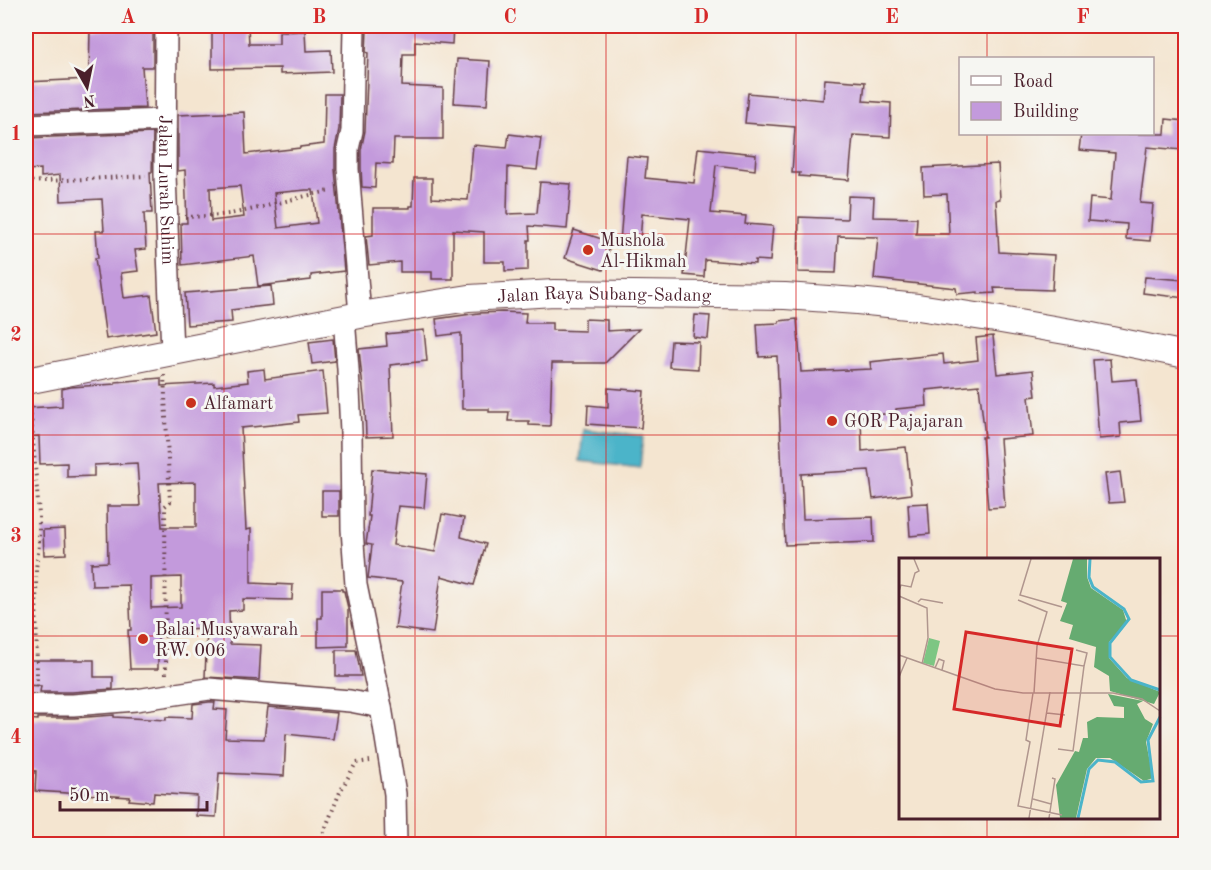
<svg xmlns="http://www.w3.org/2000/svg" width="1211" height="870" font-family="'Old Standard TT',serif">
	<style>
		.water { fill: #4bb4c9; stroke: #4a6a7a; stroke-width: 1.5 }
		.building { fill: #c39adc; fill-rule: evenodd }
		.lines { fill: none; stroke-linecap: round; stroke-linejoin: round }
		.minor-casing { stroke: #643d44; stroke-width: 24 }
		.major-casing { stroke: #643d44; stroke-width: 28 }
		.path { stroke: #643d44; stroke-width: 4; stroke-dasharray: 1.5 4.5; stroke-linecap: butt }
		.minor { stroke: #fff; stroke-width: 21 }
		.major { stroke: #fff; stroke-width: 26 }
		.grid { fill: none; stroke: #d62828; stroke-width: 1.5; stroke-opacity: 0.55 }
		.poi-dot { fill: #c8321e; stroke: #f6f6f2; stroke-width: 2 }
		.labels { text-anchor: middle; stroke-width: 6; stroke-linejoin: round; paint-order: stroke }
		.street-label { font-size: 18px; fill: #4a1f2b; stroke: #f6f6f2 }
		.poi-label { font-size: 18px; fill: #4a1f2b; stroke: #f6f6f2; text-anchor: start }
		.inset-river { fill: none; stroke: #4bb4c9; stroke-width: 3 }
		.inset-road { fill: none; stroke: #b0968e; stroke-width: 1.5 }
		.view { fill: #d62828; fill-opacity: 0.15; stroke: #d62828; stroke-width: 3 }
		.inset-edge { fill: none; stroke: #4a1f2b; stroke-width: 3 }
		.neatline { fill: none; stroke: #d62828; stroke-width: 2 }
		.grid-label { font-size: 20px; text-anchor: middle; font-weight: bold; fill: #d62828 }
	</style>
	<rect width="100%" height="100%" fill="#f6f6f2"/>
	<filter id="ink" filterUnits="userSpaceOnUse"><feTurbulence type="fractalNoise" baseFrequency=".0167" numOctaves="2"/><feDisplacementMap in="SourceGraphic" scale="12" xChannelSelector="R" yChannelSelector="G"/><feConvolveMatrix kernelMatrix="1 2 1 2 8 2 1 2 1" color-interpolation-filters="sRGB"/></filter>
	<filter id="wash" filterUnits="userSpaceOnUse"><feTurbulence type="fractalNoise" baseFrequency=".008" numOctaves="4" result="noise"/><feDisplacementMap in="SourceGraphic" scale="24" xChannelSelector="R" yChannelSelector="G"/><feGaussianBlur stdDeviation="1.35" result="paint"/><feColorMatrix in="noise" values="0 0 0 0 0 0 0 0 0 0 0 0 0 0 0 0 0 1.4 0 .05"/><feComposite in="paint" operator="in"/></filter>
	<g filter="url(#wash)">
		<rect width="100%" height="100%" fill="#f4e5d0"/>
		<path class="water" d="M583,429L643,436L640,468L580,461Z"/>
		<g id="blocks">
			<path class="building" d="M212,26H248L249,44H279V32L305,31L306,51L331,50L332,72L280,74V68L212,69Z
				M368,26H453L452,44L415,41V54H403L402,86L443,88V139H394L393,164L376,163L375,188L362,187L361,168V150L365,131L368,53L366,52L367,31H368Z
				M90,29L153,30V67H142L145,108L26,112V82L89,79Z
				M457,59L490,61L487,105L454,103Z
				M825,79L865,82L863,101L891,103L890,137L853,135L849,180L799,176L800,173H792L795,127L745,123L748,93L823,100Z
				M325,94H340L339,129L335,149V169L344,271L311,275V280L258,286L254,256L182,265L181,223H187L185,170L178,171V115L244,112L246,154L300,148V147L324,144ZM240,186L244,217L211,221L210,188ZM306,190H313L317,223L278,228L274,193Z
				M1166,119L1185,121L1183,150L1147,147L1140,203L1153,204L1150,241L1126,239L1127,224L1088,221L1090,198L1111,200L1115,153L1079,150L1081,134H1165Z
				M153,133L152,172H150L152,213H144L146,249L135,250L138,271L121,273L124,298L151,295L156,332L106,339L95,258H98L96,231H104L102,199L61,201L60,175L41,177V169L26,170V138Z
				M509,134L541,138L537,170L508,167L507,214L537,213L540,182L571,184L567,229L529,226L530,240H528V270L505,271V262H484V232L453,230V279H432V272H400V262L369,265L366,236L373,235V208H410V206H413L414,178H432V198L468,200L473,145L507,148Z
				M698,148L756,154L755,170L716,165L711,213L746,216L745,224L773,226L770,261L755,260V264L705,260L704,277L684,275L690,219L642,214L640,243L620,242L627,156L647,158L645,178L694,183Z
				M998,164L1000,199L996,200L999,252L1054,255L1052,290L994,288L995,293L978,294V292L957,294L956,288L874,279L878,237L838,236L836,273L798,272L799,217L847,219L848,196L874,197L873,217L917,218L916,234H949L947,194L924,195L923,168Z
				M574,230L611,242L603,270L565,258Z
				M1145,277L1185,280V298L1143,293Z
				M271,286L273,305L231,310L232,322L187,325L185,293Z
				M502,312L526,313L525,323H552V330L585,331V319L607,320V331L639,329L605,363H552L550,426L529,425V421H508L509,412H489V409H462L461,333L438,336L436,319L479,313Z
				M695,315L710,316L708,339L693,337Z
				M797,319L801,372L871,369L870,362L943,354L944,364L978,360L976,338L993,336L997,374L1033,370L1036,396L1029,397L1033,436L1000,439L1005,507L988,508L982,437H985L979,385L926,390L927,406L896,409V413L861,416L862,451L906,447L911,494L873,499L869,470L801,474L803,519L873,517L874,542L785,545L777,356L759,357L757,324L779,323V321Z
				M424,330L427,361L390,365L393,436L366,437L365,408L359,349L387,346L386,334Z
				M333,339L335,361L312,364L309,342Z
				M671,341L699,342L698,369L669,367Z
				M1110,359L1112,381L1137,379L1141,421L1120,423L1121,437L1099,439L1093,360Z
				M264,369L265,379L323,371L327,413L298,415L299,422L241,428L246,530L251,529V583L293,585L292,600L243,599V610L229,611L230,644L261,645L259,680L205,677L207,629L158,631V669H130L128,630H131L129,585L92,586L91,563L108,562L107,506H140L137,463L94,465V476L67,477V463L40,464L39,436L26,437V408L62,406V389L71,387L115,384V382L161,378V386L214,383V386L248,382L247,371ZM196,482V527H162L159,483ZM181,577V607L151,608V578Z
				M608,388L644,391L641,428L587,424L588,405L608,407Z
				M372,469L427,474L424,508L398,506L393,545L435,552L442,514L464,518L461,537L486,544L474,585L441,576L433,633L395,628L402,582L368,578L372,545L366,544L370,516H368Z
				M1120,472L1124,502L1109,503L1105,474Z
				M322,491H339V516H322Z
				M928,503L930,534L910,536L908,504Z
				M65,529L66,554L44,555L43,530Z
				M322,589H342V591H344L348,608V646L318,647V618H322Z
				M336,650H356L361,676H336Z
				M26,660H94V677H113V689L72,692H40L41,686L26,685Z
				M209,702H215L214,709L227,710L225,738L264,739L268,707L337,713L333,739L286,734L284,776L219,773L216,817L196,816L197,796L154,793L153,802L129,800L130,797L35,791L36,771L26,770V719L38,720V718H74L114,715V717L166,720V717L192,718L193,704Z"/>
		</g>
	</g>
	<g filter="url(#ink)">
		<use href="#blocks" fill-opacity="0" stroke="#643d44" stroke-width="1.5"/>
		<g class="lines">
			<g class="minor-casing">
				<g id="minor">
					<path id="s1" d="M166,26L165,175L172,352"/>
					<path d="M354,26L352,131L348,149V169L360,315"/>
					<path d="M26,125L165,120"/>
					<path d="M344,318L348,369L351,432L352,529L356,585L381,707L395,794L396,844"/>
					<path d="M26,705H73L136,700L209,689L350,701L381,707"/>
				</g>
			</g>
			<g class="major-casing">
				<g id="major">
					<path id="s2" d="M26,381L360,315L469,298L554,293L785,296L857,301L918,307L989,318L1077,333L1186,355"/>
				</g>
			</g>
			<path class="path" d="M26,182L146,176
				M185,217C204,216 222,216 240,212C271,206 300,196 331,191
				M164,375L170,502L165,506L166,677
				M30,403L39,515V545L36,569L37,685
				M319,844L340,792L356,763L370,761"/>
			<use href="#minor" class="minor"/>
			<use href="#major" class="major"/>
		</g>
	</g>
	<path class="grid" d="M224,26V844M415,26V844M606,26V844M796,26V844M987,26V58M987,134V560M26,234H1186M26,435H1186M26,636H900M1158,636H1186M987,818V844"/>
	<g class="poi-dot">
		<circle cx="588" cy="250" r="6"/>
		<circle cx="191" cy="403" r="6"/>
		<circle cx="832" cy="421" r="6"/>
		<circle cx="143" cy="639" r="6"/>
	</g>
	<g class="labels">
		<g class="street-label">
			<text dy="6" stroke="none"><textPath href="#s1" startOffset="164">Jalan Lurah Suhim</textPath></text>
			<text dy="6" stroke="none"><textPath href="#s2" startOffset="586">Jalan Raya Subang-Sadang</textPath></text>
		</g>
		<g class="poi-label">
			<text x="600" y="246">Mushola<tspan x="600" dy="21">Al-Hikmah</tspan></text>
			<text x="203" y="409">Alfamart</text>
			<text x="844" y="427">GOR Pajajaran</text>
			<text x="155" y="635">Balai Musyawarah<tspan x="155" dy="21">RW. 006</tspan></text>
		</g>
	</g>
	<g transform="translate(899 558)">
		<rect width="261" height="261" fill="#f4e5d0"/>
		<path d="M30,80L41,83L35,108L24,105Z" fill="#7dc683"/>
		<path d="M174,1H188V19L192,30L224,52L228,65L210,84V100L228,120L261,134L255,146L211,133L210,118L195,109L197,89L170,81L174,67L161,63L168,45L162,43ZM209,136L244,143L238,146L246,161L254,166L247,184L254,220L245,223L211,200H197L188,211L177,260H161L157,227L176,193L180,194L184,180H189L188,164L198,159L225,160V149L215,148Z" fill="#66ab71"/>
		<path class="inset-river" d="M191,1L190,19L194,29L225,51L230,61L211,85V99L232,122L261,132M179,260L190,211L199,202L216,204L242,224L254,223L249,182L261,159"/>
		<path class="inset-road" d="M132,1L121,37L163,49M0,33L2,27L12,29L16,15L20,13L15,1M0,38L28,50L29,80L23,106M119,42L148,54L138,88L135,135M19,44L22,41L44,45M177,92L188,95L185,108M0,97L96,131L124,135H214L243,141L261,153M137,100L185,108L174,193L159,191M36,110L40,101L45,103L43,112M0,119L8,100M134,135L127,182L131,184L119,248L163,257M148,155L166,157M134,241L152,246M130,260L151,134M150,260L156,221L153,220"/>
		<path class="view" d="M67,74L173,91L161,168L55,151Z"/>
		<rect width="261" height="261" class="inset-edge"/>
	</g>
	<rect width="1211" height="870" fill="none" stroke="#f6f6f2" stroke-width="66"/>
	<rect x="959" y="57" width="195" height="78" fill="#f6f6f2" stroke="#b1a0a2" stroke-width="1.5"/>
	<rect x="971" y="76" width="30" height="9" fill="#ffffff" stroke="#b1a0a2" stroke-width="1.5"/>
	<text x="1013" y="87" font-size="18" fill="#4a1f2b">Road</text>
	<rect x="971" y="102" width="30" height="18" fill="#c39adc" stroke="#b1a0a2" stroke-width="1.5"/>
	<text x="1013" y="117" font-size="18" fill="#4a1f2b">Building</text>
	<g transform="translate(87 87) rotate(171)" stroke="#f6f6f2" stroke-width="4.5" paint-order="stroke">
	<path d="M0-4.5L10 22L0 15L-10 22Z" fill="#4a1f2b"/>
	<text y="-9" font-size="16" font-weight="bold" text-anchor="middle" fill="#4a1f2b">N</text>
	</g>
	<path d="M60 801v9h147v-9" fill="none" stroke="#4a1f2b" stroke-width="3"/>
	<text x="69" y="801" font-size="18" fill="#4a1f2b" stroke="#f6f6f2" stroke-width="4.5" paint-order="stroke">50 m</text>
	<rect x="33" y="33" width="1145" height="804" class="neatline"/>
	<g class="grid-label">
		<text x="128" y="23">A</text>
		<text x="319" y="23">B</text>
		<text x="510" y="23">C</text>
		<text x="701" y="23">D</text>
		<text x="892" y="23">E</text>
		<text x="1083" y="23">F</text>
		<text x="16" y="140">1</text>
		<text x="16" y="341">2</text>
		<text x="16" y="542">3</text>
		<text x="16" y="743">4</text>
	</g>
</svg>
